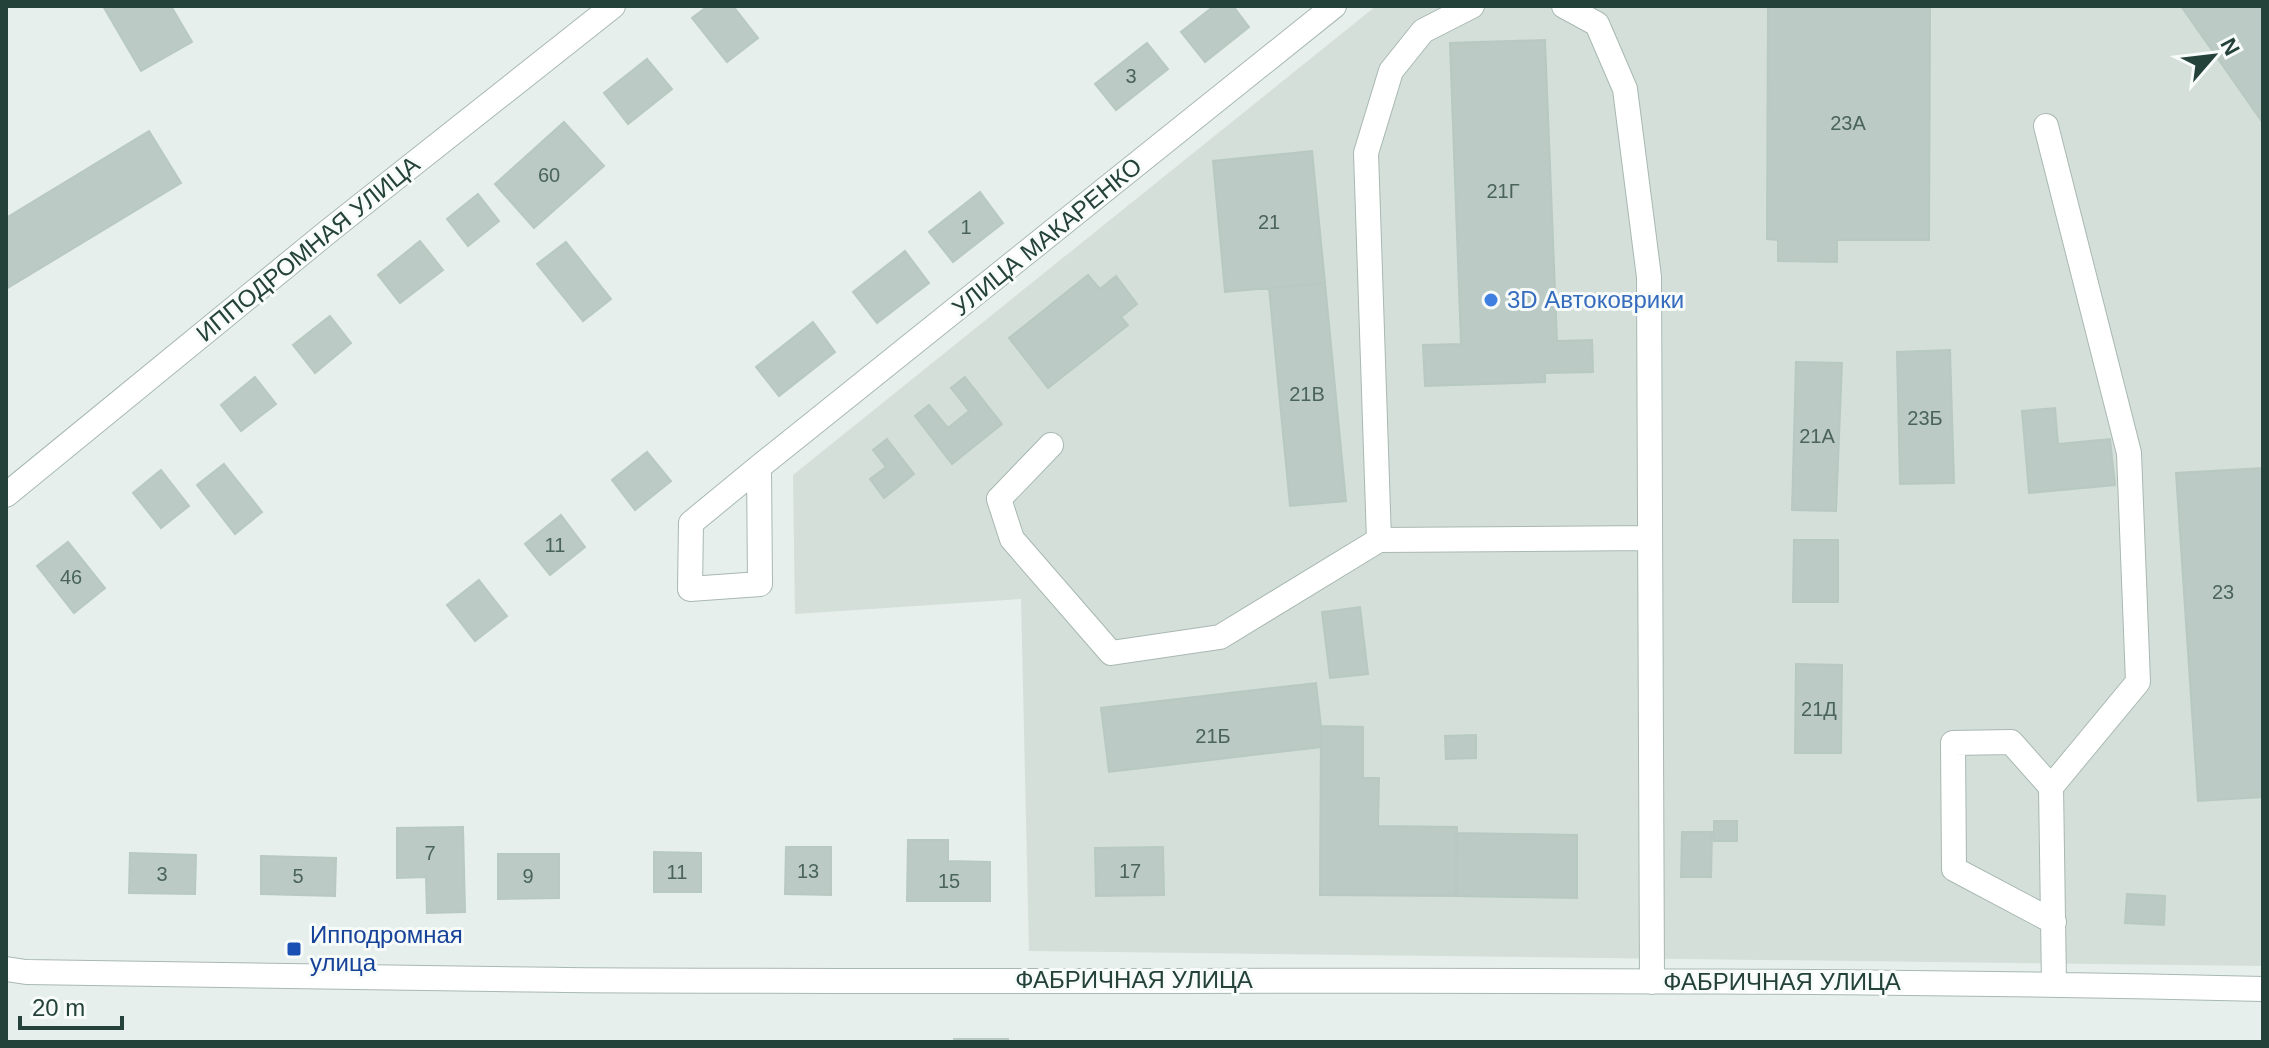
<svg xmlns="http://www.w3.org/2000/svg" width="2269" height="1048" font-family="Arial,sans-serif">
	<style>
		.built { fill: #d4dfda }
		.building { fill: #bbcac4; stroke: #b8c9c2; stroke-width: 2 }
		.lines { fill: none; stroke-linecap: round; stroke-linejoin: round }
		.minor-casing { stroke: #a8b8b2; stroke-width: 26 }
		.minor { stroke: #fff; stroke-width: 24 }
		.shop-dot { fill: #3f7fe0; stroke: #f7fbf9; stroke-width: 3 }
		.transit-dot { fill: #1a4fb4; stroke: #f7fbf9; stroke-width: 3 }
		.labels { text-anchor: middle; stroke-width: 6; stroke-linejoin: round; paint-order: stroke }
		.number-label { font-size: 20px; fill: #4a645c }
		.street-label { font-size: 24px; fill: #24423a; stroke: #f7fbf9 }
		.shop-label { font-size: 24px; fill: #366cbe; stroke: #f7fbf9; text-anchor: start }
		.transit-label { font-size: 24px; fill: #164399; stroke: #f7fbf9; text-anchor: start }
	</style>
	<rect width="100%" height="100%" fill="#e6efeb"/>
	<path class="built" d="M1376,6H2263V966L1029,951L1021,599L795,614L793,475Z"/>
	<path class="building" d="M103,6H171L192,42L141,71Z
		M708,6H733L758,38L727,62L692,18Z
		M1214,6H1233L1249,27L1205,62L1181,32Z
		M1768,6H1930L1929,240H1837V262L1778,261V240L1767,239Z
		M2181,6H2263V123Z
		M1545,40L1557,341L1592,340L1593,372L1545,373V382L1425,386L1423,345L1461,344L1450,43Z
		M1147,43L1168,69L1116,110L1095,84Z
		M647,59L672,89L628,124L604,93Z
		M564,122L604,166L534,228L495,184Z
		M149,131L181,183L6,289V218Z
		M1312,151L1325,283L1225,292L1213,161Z
		M980,192L1003,223L953,262L929,232Z
		M478,194L499,221L468,246L447,219Z
		M420,241L443,270L400,303L378,275Z
		M566,242L611,299L583,321L537,264Z
		M905,251L929,283L877,323L853,292Z
		M1088,275L1100,289L1116,276L1137,304L1121,317L1128,325L1048,388L1009,338Z
		M1325,283L1346,501L1290,506L1269,288Z
		M330,316L351,343L315,373L293,345Z
		M813,322L835,352L779,396L756,367Z
		M1950,350L1954,483L1900,484L1897,352Z
		M1796,362L1842,363L1836,511L1792,510Z
		M255,377L276,404L241,431L221,405Z
		M965,377L1002,424L952,464L915,416L929,405L948,428L969,411L951,388Z
		M2055,408L2058,444L2110,439L2115,485L2029,493L2022,411Z
		M887,439L914,474L884,498L870,479L886,467L873,450Z
		M647,452L671,481L635,510L612,480Z
		M224,464L262,512L235,534L197,485Z
		M2263,468V797L2198,801L2176,473Z
		M161,470L189,506L161,528L133,493Z
		M561,515L585,547L550,575L525,544Z
		M1794,540H1838V602H1793Z
		M68,542L105,588L74,613L37,566Z
		M479,580L507,616L475,641L447,605Z
		M1360,607L1368,674L1330,678L1322,612Z
		M1796,664L1842,665L1841,753H1795Z
		M1316,683L1321,726V747L1109,772L1101,708Z
		M1321,726L1363,727V778H1379L1378,826L1457,827L1456,896L1320,895Z
		M1476,735V758L1446,759L1445,736Z
		M1714,821H1737V841H1714Z
		M463,827L465,912L427,913L426,877L397,878V828Z
		M1682,832H1712L1711,877H1681Z
		M1456,833L1577,835V898L1456,896Z
		M908,840H948V861L990,862V901H907Z
		M786,847H831V895L785,894Z
		M1163,847L1164,895L1096,896L1095,848Z
		M654,852L701,853V892H654Z
		M130,853L196,855L195,894L129,893Z
		M498,854H559V898L498,899Z
		M261,856L336,858L335,896L261,894Z
		M2127,894L2165,896L2164,925L2125,923Z
		M954,1039H1008V1042H954Z"/>
	<g class="lines">
		<g class="minor-casing">
			<path id="minor" d="M1564,6L1597,24L1625,89L1649,277L1652,982
				M2046,126L2129,453L2138,682L2051,787L2054,984
				M1051,445L999,499L1012,539L1111,653L1220,637L1379,540L1650,538
				M759,467L760,584L690,589L691,523L759,467L1334,6
				M6,495L330,230L613,6
				M1379,540L1366,153L1391,71L1423,31L1472,6
				M2051,787L2011,742L1953,743L1954,869L2054,922
				M6,969L26,972C205,974 385,978 565,980C1131,984 1697,975 2263,989"/>
		</g>
		<use href="#minor" class="minor"/>
	</g>
	<circle class="shop-dot" cx="1491" cy="300" r="8"/>
	<rect class="transit-dot" x="286" y="941" width="16" height="16" rx="4"/>
	<g class="labels">
		<g class="number-label">
			<text x="1131" y="83">3</text>
			<text x="1848" y="130">23А</text>
			<text x="549" y="182">60</text>
			<text x="1503" y="198">21Г</text>
			<text x="1269" y="229">21</text>
			<text x="966" y="234">1</text>
			<text x="1307" y="401">21В</text>
			<text x="1925" y="425">23Б</text>
			<text x="1817" y="443">21А</text>
			<text x="555" y="552">11</text>
			<text x="71" y="584">46</text>
			<text x="2223" y="599">23</text>
			<text x="1819" y="716">21Д</text>
			<text x="1213" y="743">21Б</text>
			<text x="430" y="860">7</text>
			<text x="808" y="878">13</text>
			<text x="1130" y="878">17</text>
			<text x="677" y="879">11</text>
			<text x="162" y="881">3</text>
			<text x="298" y="883">5</text>
			<text x="528" y="883">9</text>
			<text x="949" y="888">15</text>
		</g>
		<g class="street-label">
			<text transform="translate(1047 237) rotate(-39)" y="8">УЛИЦА МАКАРЕНКО</text>
			<text transform="translate(308 249) rotate(-39)" y="8">ИППОДРОМНАЯ УЛИЦА</text>
			<text x="1134" y="988">ФАБРИЧНАЯ УЛИЦА</text>
			<text x="1782" y="990">ФАБРИЧНАЯ УЛИЦА</text>
		</g>
		<g class="shop-label">
			<text x="1507" y="308">3D Автоковрики</text>
		</g>
		<g class="transit-label">
			<text x="310" y="943">Ипподромная<tspan x="310" dy="28">улица</tspan></text>
		</g>
	</g>
	<rect width="2269" height="1048" fill="none" stroke="#24423a" stroke-width="16"/>
	<g transform="translate(2213 56) rotate(62)" stroke="#f7fbf9" stroke-width="6" paint-order="stroke">
	<path d="M0-6L14 30L0 20L-14 30Z" fill="#24423a"/>
	<text y="-12" font-size="22" font-weight="bold" text-anchor="middle" fill="#24423a">N</text>
	</g>
	<path d="M20 1016v12h102v-12" fill="none" stroke="#24423a" stroke-width="4"/>
	<text x="32" y="1016" font-size="24" fill="#24423a" stroke="#f7fbf9" stroke-width="6" paint-order="stroke">20 m</text>
</svg>
